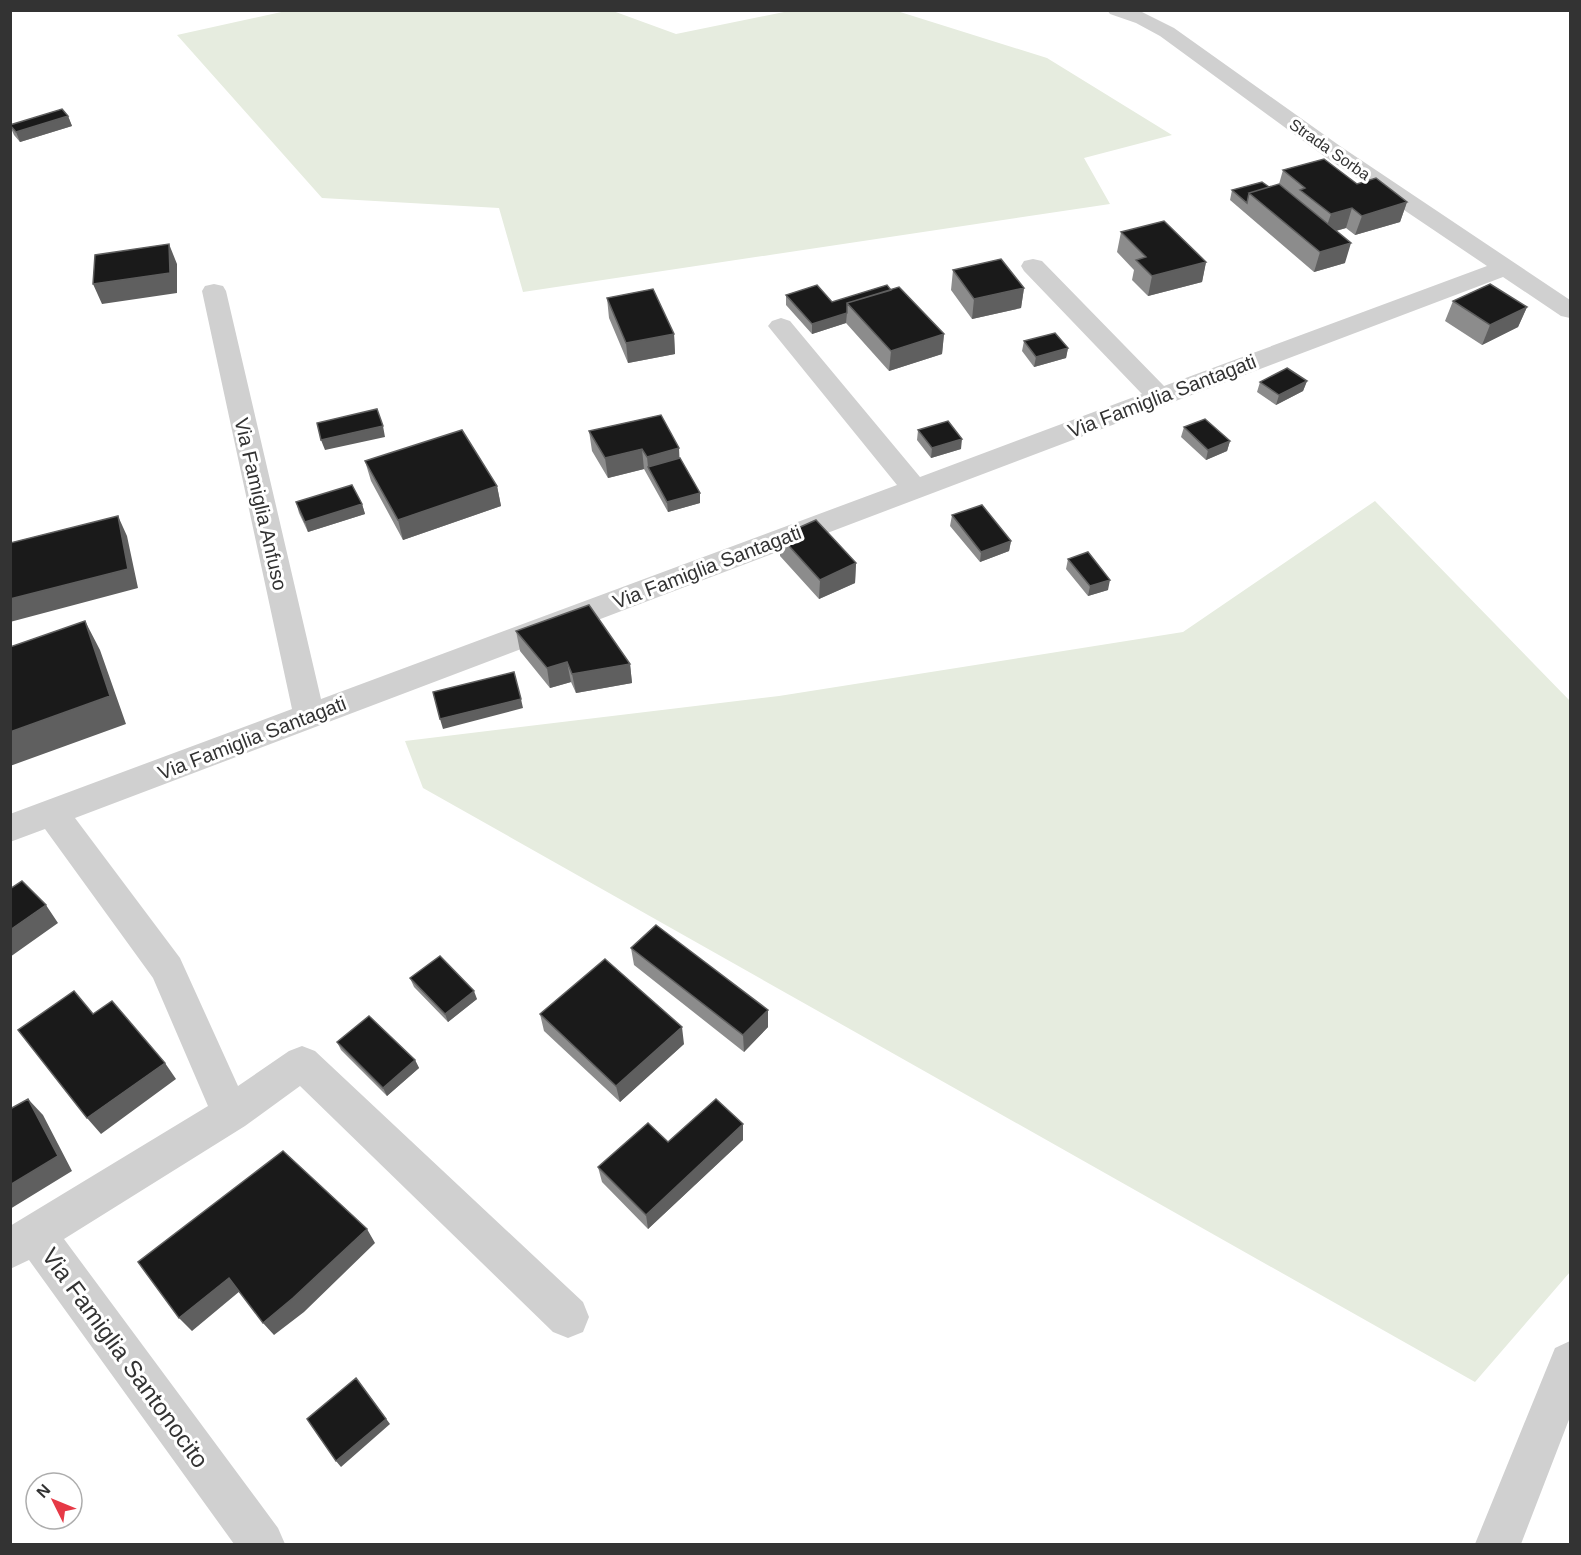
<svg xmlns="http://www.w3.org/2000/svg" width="1581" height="1555" font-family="Helvetica,sans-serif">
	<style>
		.green { fill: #e6ecdf }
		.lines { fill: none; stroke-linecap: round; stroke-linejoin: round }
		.minor { fill: #d0d0d0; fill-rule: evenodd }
		.wall { fill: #8c8c8c }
		.shaded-wall { fill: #5f5f5f }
		.building { fill: #1a1a1a; stroke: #5f5f5f; stroke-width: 1.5 }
		.labels { text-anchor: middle; stroke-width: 6; stroke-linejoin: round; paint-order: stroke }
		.far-street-label { font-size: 16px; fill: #333; stroke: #fff }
		.street-label { font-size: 20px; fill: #333; stroke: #fff }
		.near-street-label { font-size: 24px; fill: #333; stroke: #fff }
	</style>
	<rect width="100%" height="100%" fill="#fff"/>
	<path class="green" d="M286,11H613L676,34L789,11H897L1047,58L1172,135L1084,158L1110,204L523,292L499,208L322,198L177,35Z
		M1375,501L1570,701V1272L1475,1382L423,788L405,741L779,696L1183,632Z"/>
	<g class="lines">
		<path class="minor" d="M1107,10H1138L1174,28L1340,146L1570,300V318L1561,316L1503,277L75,818L180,958L238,1086L289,1051L302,1046L315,1051L583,1302L589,1317L583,1332L568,1338L553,1332L300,1086L245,1126L64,1239L278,1528L285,1544H234L29,1260L10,1269V1226L208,1106L153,978L45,829L10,842V814L292,709L202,291L205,286L214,284L223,286L226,291L321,699L897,485L772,331L768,326L772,321L781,318L790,321L920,477L1142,394L1024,271L1021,266L1024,261L1033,259L1042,261L1164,386L1487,266L1324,156L1160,36L1136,23L1110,14Z
			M1570,1341V1417L1521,1544H1475L1555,1348Z"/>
	</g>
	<path class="wall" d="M68,116L72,126L20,142L14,135L10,126Z
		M1283,170L1357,184L1407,202L1400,222L1355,235L1346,228L1336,231L1345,263L1314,272L1230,200L1232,190L1269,187L1279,184Z
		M1121,232L1206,262L1202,282L1148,296L1132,280L1134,270L1117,252Z
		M953,270L1024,288L1021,308L972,319L951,290Z
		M891,290L944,334L942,354L889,371L846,323L812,334L786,305V295L832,302Z
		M607,298L674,334L675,354L628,363L609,318Z
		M1453,301L1527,307L1518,327L1482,345L1445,321Z
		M1024,341L1068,348L1066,358L1034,367L1022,351Z
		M1307,381L1303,391L1276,405L1257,392L1260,382Z
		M1184,427L1230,441L1227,451L1206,460L1181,437Z
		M918,430L961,449L931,458L917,440Z
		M589,431L680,458L700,493V503L668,512L644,469L608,478L592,451Z
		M365,461L497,486L501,506L403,540L371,481Z
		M296,502L362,504L365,514L308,532L299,513Z
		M952,515L1011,541L1009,551L980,562L950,526Z
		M780,536L856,563L855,583L819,599L780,556Z
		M1068,559L1108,590L1088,596L1066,569Z
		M516,631L630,664L632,683L576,693L571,682L550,688L520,651Z
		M631,948L768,1010V1027L744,1052L634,965Z
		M410,978L477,999L448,1022L414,987Z
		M540,1014L684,1044L620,1102L544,1031Z
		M337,1042L415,1060L419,1068L387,1096L341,1050Z
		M743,1124V1140L648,1229L602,1182L598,1167L668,1142Z"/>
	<path class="shaded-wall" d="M68,116L72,126L20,142L16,132Z
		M1407,202L1400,222L1355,235L1362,216Z
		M1352,208L1346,228L1324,234L1331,214Z
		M1351,243L1345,263L1314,272L1320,252Z
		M169,244L177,264V293L102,304L93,284Z
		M1206,262L1202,282L1148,296L1152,276Z
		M1024,288L1021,308L972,319L974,299Z
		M1527,307L1518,327L1482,345L1490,325Z
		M847,313L846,323L812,334V324Z
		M674,334L675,354L628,363L626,343Z
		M944,334L942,354L889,371L891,351Z
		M1068,348L1066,358L1034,367L1036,357Z
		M1307,381L1303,391L1276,405L1279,395Z
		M383,426L385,437L325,450L321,440Z
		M962,439L961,449L931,458L932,448Z
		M1230,441L1227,451L1206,460L1208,450Z
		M679,448L680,468L648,467L647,457Z
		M642,449L644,469L608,478L605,458Z
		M497,486L501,506L403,540L398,520Z
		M700,493V503L668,512L667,502Z
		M362,504L365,514L308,532L305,522Z
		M118,516L127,536L138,588L10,622V599Z
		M1011,541L1009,551L980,562L981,552Z
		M856,563L855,583L819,599L820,580Z
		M1110,580L1108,590L1088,596L1090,586Z
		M85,621L100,650L126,724L10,766V732Z
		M567,662L571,682L550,688L547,668Z
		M630,664L632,683L576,693L572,674Z
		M521,699L523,708L443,729L440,719Z
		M46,905L58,923L10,957V930Z
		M474,991L477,999L448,1022L445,1014Z
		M768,1010V1027L744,1052L743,1035Z
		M682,1027L684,1044L620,1102L616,1086Z
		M415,1060L419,1068L387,1096L383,1088Z
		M165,1063L176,1079L101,1134L87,1118Z
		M28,1099L43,1115L72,1171L10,1209V1185Z
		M743,1124V1140L648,1229L646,1215Z
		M367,1229L375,1243L304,1312L274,1335L263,1323Z
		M229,1278L240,1291L192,1331L179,1318Z
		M356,1378L390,1424L341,1467L336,1461Z"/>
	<path class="building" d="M62,109L68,116L16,132L10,125Z
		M1324,159L1357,184L1376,178L1407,202L1362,216L1352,208L1331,214L1300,190L1305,188L1283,170Z
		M1262,182L1269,187L1249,193L1247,203L1232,190Z
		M1279,184L1351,243L1320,252L1249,193Z
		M1164,221L1206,262L1152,276L1136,260L1146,257L1121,232Z
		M169,244L170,273L93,284L95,255Z
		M1001,259L1024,288L974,299L953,270Z
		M1490,284L1527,307L1490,325L1453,301Z
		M817,285L832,302L887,285L891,290L847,303V313L812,324L786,295Z
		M899,287L944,334L891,351L847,303Z
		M653,289L674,334L626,343L607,298Z
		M1055,333L1068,348L1036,357L1024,341Z
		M1287,368L1307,381L1279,395L1260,382Z
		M377,409L383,426L321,440L317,423Z
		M661,415L679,448L647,457L642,449L605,458L589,431Z
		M1205,419L1230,441L1208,450L1184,427Z
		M948,421L962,439L932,448L918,430Z
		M462,430L497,486L398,520L365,461Z
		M680,458L700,493L667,502L648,467Z
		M352,485L362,504L305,522L296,502Z
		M982,505L1011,541L981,552L952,515Z
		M118,516L128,569L10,599V543Z
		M816,520L856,563L820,580L780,536Z
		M1088,552L1110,580L1090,586L1068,559Z
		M589,605L630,664L572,674L567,662L547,668L516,631Z
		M85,621L110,696L10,732V647Z
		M514,672L521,699L440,719L433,692Z
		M22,881L46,905L10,930V889Z
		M656,925L768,1010L743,1035L631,948Z
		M440,956L474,991L445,1014L410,978Z
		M605,959L682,1027L616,1086L540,1014Z
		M74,991L93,1014L112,1001L165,1063L87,1118L18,1030Z
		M369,1016L415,1060L383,1088L337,1042Z
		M28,1099L58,1156L10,1185V1109Z
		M716,1099L743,1124L646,1215L598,1167L648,1123L668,1142Z
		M283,1151L367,1229L293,1298L263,1323L229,1278L179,1318L138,1262Z
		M356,1378L386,1419L336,1461L307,1419Z"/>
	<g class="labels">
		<g class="far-street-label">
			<text transform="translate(1330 149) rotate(35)" y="6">Strada Sorba</text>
		</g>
		<g class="street-label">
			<text transform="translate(1162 396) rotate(-21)" y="7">Via Famiglia Santagati</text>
			<text transform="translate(261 504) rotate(77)" y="7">Via Famiglia Anfuso</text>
			<text transform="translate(707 567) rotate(-21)" y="7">Via Famiglia Santagati</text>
			<text transform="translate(252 738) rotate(-21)" y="7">Via Famiglia Santagati</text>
		</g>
		<g class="near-street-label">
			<text transform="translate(125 1358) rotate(54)" y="8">Via Famiglia Santonocito</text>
		</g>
	</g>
	<rect width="1581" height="1555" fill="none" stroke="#333333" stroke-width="24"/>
	<g transform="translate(54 1501) rotate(313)"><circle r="28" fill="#ffffff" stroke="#adadad" stroke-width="1.5"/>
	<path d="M0-4.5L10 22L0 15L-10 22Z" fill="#e63946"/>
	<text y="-9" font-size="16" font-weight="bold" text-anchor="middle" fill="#333333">N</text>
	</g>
</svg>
